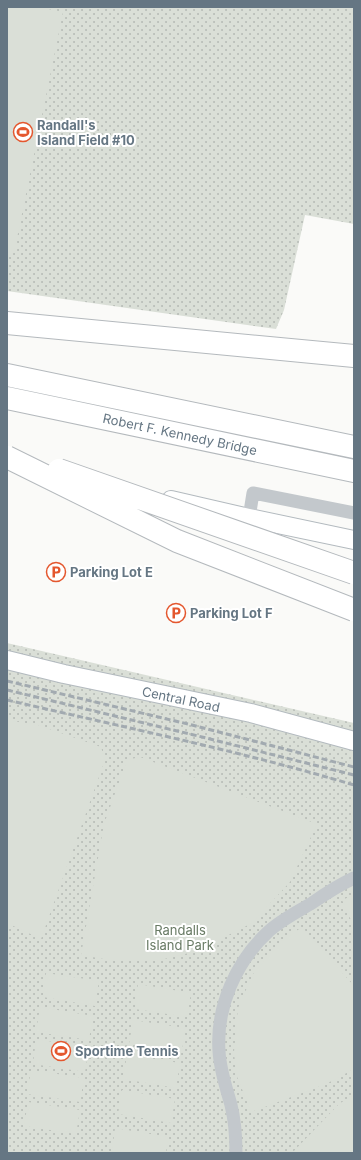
<svg xmlns="http://www.w3.org/2000/svg" width="361" height="1160" font-family="Inter,sans-serif">
	<style>
		.grass { fill: url(#grass-dots) }
		.garden { fill: #dadfd7 }
		.lines { fill: none; stroke-linecap: round; stroke-linejoin: round }
		.secondary-casing { stroke: #b3babf; stroke-width: 20 }
		.highway-casing { stroke: #b4b9bd; stroke-width: 24 }
		.street { stroke: #c3c8cc; stroke-width: 13 }
		.secondary { stroke: #fff; stroke-width: 18 }
		.highway { stroke: #fff; stroke-width: 22 }
		.rail { stroke: #a2aab0; stroke-width: 3; stroke-dasharray: 6 3; stroke-linecap: butt }
		.highway-bridge-casing { stroke: #b4b9bd; stroke-width: 24; stroke-linecap: butt }
		.highway-bridge { stroke: #fff; stroke-width: 22 }
		.labels { text-anchor: middle; stroke-width: 4; stroke-linejoin: round; paint-order: stroke }
		.poi-label { font-size: 13px; font-weight: bold; fill: #657683; stroke: #fff; text-anchor: start }
		.street-label { font-size: 13px; fill: #657683; stroke: #fff }
		.park-label { font-size: 13px; fill: #687a64; stroke: #fff }
	</style>
	<defs>
		<pattern id="grass-dots" width="8" height="8" patternUnits="userSpaceOnUse"><rect width="8" height="8" fill="#dadfd7"/><path d="M2 2h.1M6 6h.1" fill="none" stroke="#b4b9b4" stroke-width="1.8" stroke-linecap="round"/></pattern>
	</defs>
	<rect width="100%" height="100%" fill="#fafaf8"/>
	<path class="grass" d="M7,7H354V224L305,215L284,310L276,329L7,291Z
		M7,643L354,723V1153H7Z"/>
	<path class="garden" d="M7,7H38L63,12L14,253L7,252Z
		M7,720L38,725L101,747L105,760L41,939L7,923Z
		M140,757L317,824L290,882L252,923L197,951L156,961H115L81,955L104,824L127,760Z
		M354,895V927L342,900Z
		M302,927L354,986V1069L326,1084L251,1112L236,1074L234,1052L238,1008L253,974L280,942Z
		M46,973L99,981L95,1006L43,997Z
		M138,984L191,993L187,1017L135,1009Z
		M40,1007L93,1016L89,1040L36,1032Z
		M133,1020L185,1028L182,1052L129,1044Z
		M36,1039L89,1048L85,1072L33,1064Z
		M127,1055L180,1063L176,1088L123,1079Z
		M31,1070L84,1078L80,1102L27,1094Z
		M122,1090L175,1099L171,1123L118,1114Z
		M354,1094V1153H292L339,1104Z
		M28,1102L80,1110L76,1134L24,1126Z
		M115,1128L168,1137L166,1153H112Z"/>
	<g class="lines">
		<g class="secondary-casing">
			<path id="secondary" d="M171,500L249,518L354,540
				M7,660L64,674L251,713L354,741"/>
		</g>
		<g class="highway-casing">
			<path id="highway" d="M7,323L354,356
				M7,375L354,447
				M7,398L354,471"/>
		</g>
		<path class="street" d="M249,518L253,493L354,513
			M236,1153C236,1137 235,1121 231,1105C226,1087 220,1070 219,1051C216,1007 236,961 269,931C281,920 297,912 312,903C325,894 339,885 354,878"/>
		<use href="#secondary" class="secondary"/>
		<use href="#highway" class="highway"/>
		<path class="rail" d="M7,681L192,725L354,767
			M7,690L198,736L354,775
			M7,700C123,727 240,751 354,785"/>
		<g class="highway-bridge-casing">
			<path id="highway-bridge" d="M7,457L177,541L354,610
				M59,470L354,573"/>
		</g>
		<use href="#highway-bridge" class="highway-bridge"/>
	</g>
	<defs>
		<g id="stadium-ring" transform="scale(1)"><circle r="9.5" fill="#fff" stroke="#e4572e" stroke-width="1.5"/><path d="M0-5a6.5 5 0 1 0 0 10a6.5 5 0 1 0 0-10ZM-3.5-1.8h7v3.6h-7Z" fill="#e4572e"/></g>
		<g id="parking-ring" transform="scale(1)"><circle r="9.5" fill="#fff" stroke="#e4572e" stroke-width="1.5"/><path d="M-3.5-5.5H1a3.5 3.5 0 0 1 0 7H-1V5.5H-3.5ZM-1-3.4V-.6H.8a1.4 1.4 0 0 0 0-2.8Z" fill="#e4572e"/></g>
	</defs>
	<g fill-rule="evenodd">
		<use href="#stadium-ring" x="23" y="132"/>
		<use href="#parking-ring" x="56" y="572"/>
		<use href="#parking-ring" x="176" y="613"/>
		<use href="#stadium-ring" x="61" y="1051"/>
	</g>
	<g class="labels">
		<g class="poi-label">
			<text x="37" y="130">Randall's<tspan x="37" dy="15">Island Field #10</tspan></text>
			<text x="70" y="577">Parking Lot E</text>
			<text x="190" y="618">Parking Lot F</text>
			<text x="75" y="1056">Sportime Tennis</text>
		</g>
		<g class="street-label">
			<text transform="translate(180 434) rotate(12)" y="5">Robert F. Kennedy Bridge</text>
			<text transform="translate(181 699) rotate(12)" y="5">Central Road</text>
		</g>
		<g class="park-label">
			<text x="180" y="935">Randalls<tspan x="180" dy="15">Island Park</tspan></text>
		</g>
	</g>
	<rect width="361" height="1160" fill="none" stroke="#657683" stroke-width="16"/>
</svg>
